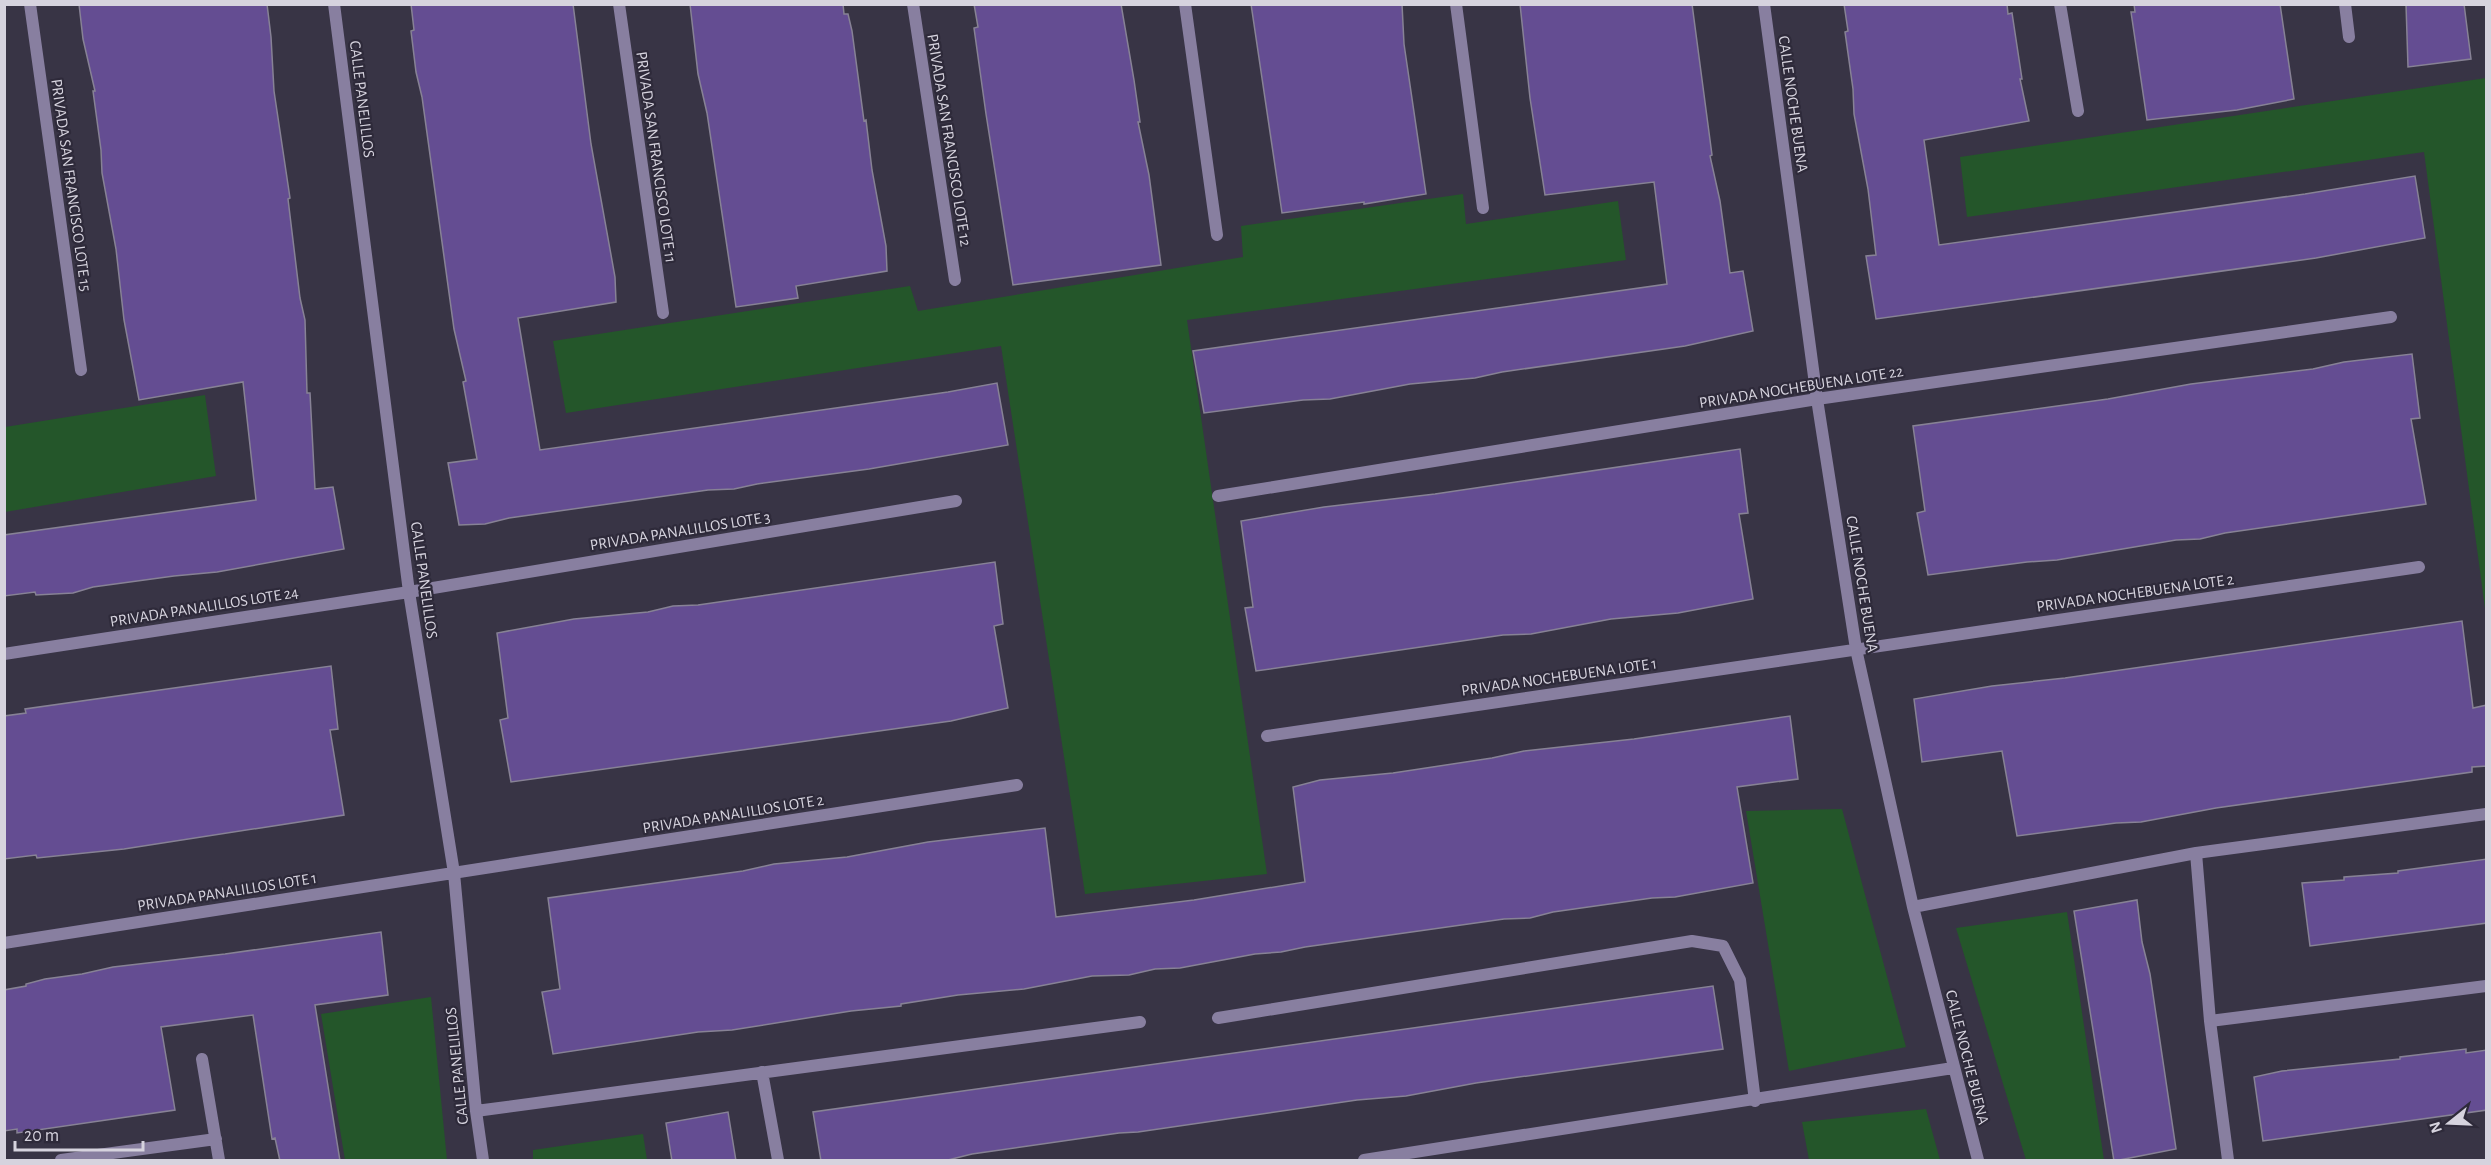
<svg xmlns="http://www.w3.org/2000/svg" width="2491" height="1165" font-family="'Alegreya Sans',sans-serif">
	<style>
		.green { fill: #24562a }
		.building { fill: #644d92; stroke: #878295; stroke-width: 1.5 }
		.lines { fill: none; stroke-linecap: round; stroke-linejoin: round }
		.street { stroke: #887fa0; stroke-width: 12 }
		.labels { text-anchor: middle; stroke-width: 4.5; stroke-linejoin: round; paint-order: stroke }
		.street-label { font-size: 16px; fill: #d6d3de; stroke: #2e2a3a }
	</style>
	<rect width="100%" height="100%" fill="#383445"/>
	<path class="green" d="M2486,78V616L2424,152L1967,217L1960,157Z
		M1463,194L1466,224L1618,201L1626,260L1187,320L1267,874L1085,894L1001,346L566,413L553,341L910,286L918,311L1243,257L1241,226Z
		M205,395L216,476L5,512V427Z
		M1842,809L1906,1047L1789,1071L1746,811Z
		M2067,912L2104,1160H2026L1956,928Z
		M431,997L447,1160H345L321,1014Z
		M1926,1109L1940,1160H1809L1802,1122Z
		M643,1134L647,1160H533V1150Z"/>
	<path class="building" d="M79,4H267L271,37L274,91L290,198L288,199L300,298L305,320L307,393H310L315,489L333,487L344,549L217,572L174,576L93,587L73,593L36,595L35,592L4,596V535L256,500L243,382L139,400L124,320L116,249L102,173L101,150L93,91H95L83,39Z
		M411,4H573L591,144L615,277L616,302L518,318L540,450L948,392L997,383L1008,445L869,469L757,484L734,489L708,490L509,518L485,524L459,525L448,463L477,459L463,382L466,381L454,329L422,97L416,72L411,31L414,30Z
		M690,4H843L844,14H848L852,31L864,121L866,120L872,170L886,246L887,271L796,286L798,298L736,307L707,113L698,74Z
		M974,4H1121L1134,80L1140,122H1138L1149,175L1161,265L1013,285L986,114L974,28L978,27Z
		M1251,4H1402L1404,44L1426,194L1364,204V202L1282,213Z
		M1520,4H1692L1712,155L1710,156L1720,201L1730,273L1743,271L1753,331L1685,346L1502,372L1475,378L1410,384L1330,399L1303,400L1204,413L1193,351L1667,284L1654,182L1545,195L1530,98Z
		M1844,4H2007L2008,14L2012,13L2022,79H2020L2029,121L1924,140L1939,245L2305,194L2415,176L2425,238L2316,258L1876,319L1866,256L1876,255L1868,189L1854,114L1853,89L1845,32L1848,31Z
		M2134,4H2280L2294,99L2237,110L2147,120L2131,12H2135Z
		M2406,4H2464L2471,59L2408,67Z
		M2412,354L2420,418L2411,419L2426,504L2225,533L2200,539L2176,540L2057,560L2027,562L1928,575L1917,513L1925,511L1913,426L2108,399L2191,384L2313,369L2344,362Z
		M1740,449L1748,513L1739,514L1753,599L1678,613L1611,619L1531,634L1503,635L1256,671L1245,608L1253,607L1241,521L1324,507L1435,494Z
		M995,562L1003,624L994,626L1008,708L951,721L511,782L500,720L508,718L497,633L574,619L648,612L673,606L698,605Z
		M2462,621L2473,708L2487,705V766L2472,767V772L2216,808L2141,822L2116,823L2017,836L2002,751L1922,762L1914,699L1992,686L2065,678Z
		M331,666L338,729L330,730L344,815L124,849L37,858L36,855L4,859V716L26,713L25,709Z
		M1790,716L1798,779L1737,787L1753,883L1675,897L1652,898L1553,912L1530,918L1504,919L1305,947L1281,952L1255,954L1180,968L1155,969L1129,975L1092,976L1024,989L958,995L901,1004V1006L851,1011L732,1030L698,1032L553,1054L542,992L560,989L548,898L743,871L774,864L847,857L928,842L1045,828L1056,917L1194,900L1305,882L1293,787L1320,780L1393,773L1492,758L1524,751L1634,739Z
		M2487,859V923L2310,946L2302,883L2344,880V877L2398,873V871Z
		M2137,900L2142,942L2150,974L2176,1149L2114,1161L2074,911Z
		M381,932L388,995L315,1005L340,1161H280L275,1138L272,1139L253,1015L161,1027L175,1110L17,1133V1129L4,1131V990L26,986V984L45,979L82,974L113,967L225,954Z
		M1713,986L1723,1049L1476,1083L1406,1096L1357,1100L1138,1132L1119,1133L972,1154L944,1161H821L813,1112Z
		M2466,1049V1053L2487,1050V1110L2263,1141L2254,1077L2282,1071L2400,1059V1057Z
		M728,1112L736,1161H672L666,1123Z"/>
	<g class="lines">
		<path class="street" d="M30,4L81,370
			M334,4L409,592L454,873L476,1111L483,1160
			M619,4L663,313
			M913,4L955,280
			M1185,4L1217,235
			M1456,4L1483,208
			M1764,4L1817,399L1856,649L1913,907L1978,1160
			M2060,4L2078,111
			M2345,4L2349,37
			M1218,496L1817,399L2391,317
			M4,654L409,592L956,501
			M1267,736L2419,567
			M2196,853L2210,1021L2228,1160
			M1913,907L2196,853L2486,814
			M4,943L1017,785
			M1218,1018L1692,941L1723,946L1740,980L1755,1101
			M2210,1021L2486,986
			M202,1059L219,1160
			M762,1072L778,1160
			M476,1111L1140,1022
			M61,1160L216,1139
			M1364,1160L1953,1068"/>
	</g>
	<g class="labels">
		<g class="street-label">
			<text transform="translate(363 99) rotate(83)" y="6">CALLE PANELILLOS</text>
			<text transform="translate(1794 104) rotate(82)" y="6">CALLE NOCHE BUENA</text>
			<text transform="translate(950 140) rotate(81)" y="6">PRIVADA SAN FRANCISCO LOTE 12</text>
			<text transform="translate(657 157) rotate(82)" y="6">PRIVADA SAN FRANCISCO LOTE 11</text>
			<text transform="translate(72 185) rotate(82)" y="6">PRIVADA SAN FRANCISCO LOTE 15</text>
			<text transform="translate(1801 386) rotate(-9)" y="6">PRIVADA NOCHEBUENA LOTE 22</text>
			<text transform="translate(680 530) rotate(-9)" y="6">PRIVADA PANALILLOS LOTE 3</text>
			<text transform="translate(425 580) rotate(82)" y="6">CALLE PANELILLOS</text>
			<text transform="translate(1863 584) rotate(81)" y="6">CALLE NOCHE BUENA</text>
			<text transform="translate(2135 592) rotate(-8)" y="6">PRIVADA NOCHEBUENA LOTE 2</text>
			<text transform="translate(204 606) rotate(-9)" y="6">PRIVADA PANALILLOS LOTE 24</text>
			<text transform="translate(1559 676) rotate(-8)" y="6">PRIVADA NOCHEBUENA LOTE 1</text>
			<text transform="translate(733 813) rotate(-9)" y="6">PRIVADA PANALILLOS LOTE 2</text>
			<text transform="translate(227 891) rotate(-9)" y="6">PRIVADA PANALILLOS LOTE 1</text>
			<text transform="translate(1968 1057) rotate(76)" y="6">CALLE NOCHE BUENA</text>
			<text transform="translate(456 1066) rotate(-96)" y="6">CALLE PANELILLOS</text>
		</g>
	</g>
	<rect width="2491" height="1165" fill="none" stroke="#d6d3de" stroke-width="12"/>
	<g transform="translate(2449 1123) rotate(252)" stroke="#2e2a3a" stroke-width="4.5" paint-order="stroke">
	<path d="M0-4.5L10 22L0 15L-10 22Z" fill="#d6d3de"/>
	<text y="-9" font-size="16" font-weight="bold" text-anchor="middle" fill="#d6d3de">N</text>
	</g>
	<path d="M15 1141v9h128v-9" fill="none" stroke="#d6d3de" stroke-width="3"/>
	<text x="24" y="1141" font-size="18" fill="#d6d3de" stroke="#2e2a3a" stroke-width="4.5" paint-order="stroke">20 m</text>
</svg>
